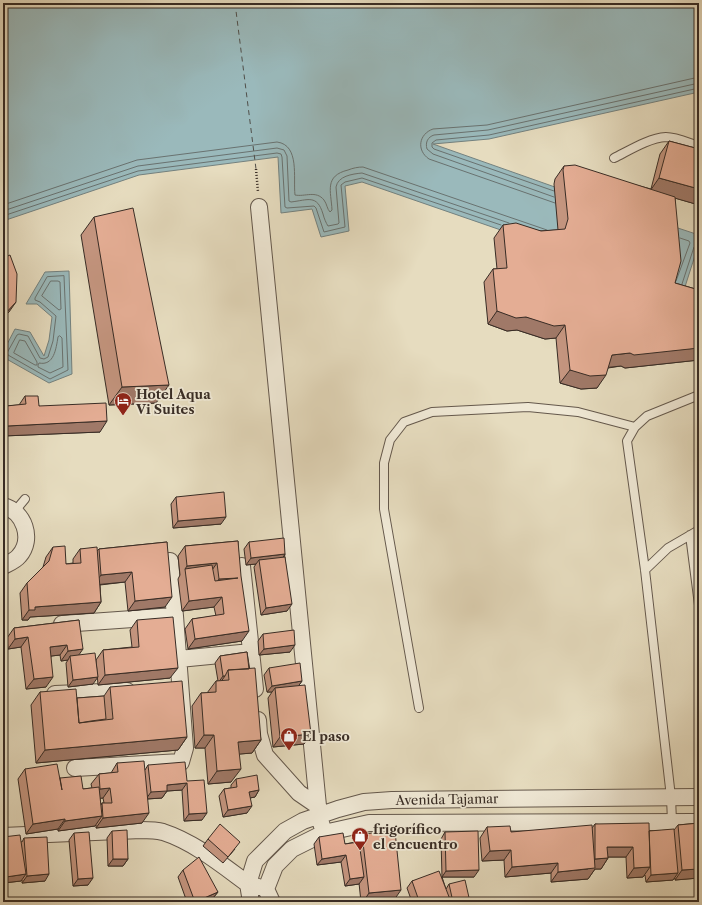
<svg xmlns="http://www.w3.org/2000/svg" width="702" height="905" font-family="'Libre Caslon Text',serif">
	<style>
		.water { fill: #9ab9bb; stroke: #73817f }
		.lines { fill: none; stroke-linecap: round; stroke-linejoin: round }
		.shore { stroke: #697270; stroke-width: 1 }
		.ferry { stroke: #504f4a; stroke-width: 1; stroke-dasharray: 5 4; stroke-linecap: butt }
		.lane-casing { stroke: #64584c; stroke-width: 10 }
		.street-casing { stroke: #64584c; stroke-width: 18 }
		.path { stroke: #382c25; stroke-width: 2.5; stroke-dasharray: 1 2; stroke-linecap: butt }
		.lane { stroke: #efe8d5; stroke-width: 8 }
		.street { stroke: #efe8d5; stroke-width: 16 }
		.wall { fill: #c4957f; stroke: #382c25; fill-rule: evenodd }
		.shaded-wall { fill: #a07968; stroke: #382c25 }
		.building { fill: #e4ad94; stroke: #382c25 }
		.labels { text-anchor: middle; stroke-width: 3.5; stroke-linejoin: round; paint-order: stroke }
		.poi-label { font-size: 13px; font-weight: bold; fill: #382c25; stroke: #efe8d5; text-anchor: start }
		.street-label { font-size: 13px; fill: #382c25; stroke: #efe8d5 }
	</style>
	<rect width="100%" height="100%" fill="#e6dcbf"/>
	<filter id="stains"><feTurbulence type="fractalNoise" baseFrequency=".005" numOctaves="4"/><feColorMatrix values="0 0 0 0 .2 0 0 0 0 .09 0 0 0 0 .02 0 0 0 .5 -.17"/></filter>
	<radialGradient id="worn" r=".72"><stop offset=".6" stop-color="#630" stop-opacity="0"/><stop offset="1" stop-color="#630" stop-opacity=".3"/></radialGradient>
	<path class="water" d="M3,3H699V92L489,139L433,144L569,192L699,235V243L683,293L362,182L345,186L349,231L321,237L312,209L281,213L278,157L139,175L3,221Z
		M69,271L72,374L49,383L3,357V352L15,329L30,332L44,356L49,340L52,317L37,304H26L45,272Z"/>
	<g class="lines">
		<path class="shore" d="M554,191L434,149L432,147V143L436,140L489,135L699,88
			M554,197L433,154L427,149C425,142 428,137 434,135L488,130L699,83
			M555,203L429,159C416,150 419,134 433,129L487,125L699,77
			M3,205L137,160L277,142C300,145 293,178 295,195C305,197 316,190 324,200C327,204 327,209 330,212L332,210C331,191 324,176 348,170C353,168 358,167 363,167L547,230
			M3,211L138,166L277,148L284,150L287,156L289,201L291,202C308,200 317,194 323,214C324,218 326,223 328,226L338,224L339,223L336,187C338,176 352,174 362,173L509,223
			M3,216L138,171L277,153L281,154L282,157L285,207L287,208L314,206L316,208L324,232L345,227L341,185L345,182L362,178L501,225
			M64,276L68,370L50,379L8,355L7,353L17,335L19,334L28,336L40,358L44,359L48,357L53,341L56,316L40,302L35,300V298L47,277Z
			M51,281H58L60,282L61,309L59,310L42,296Z
			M676,281L690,243L689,241L680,238
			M682,284L694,247L696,245H699
			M60,336L62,338L63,367L50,373L38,367V365L39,363C54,366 56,349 58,337Z
			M20,340L25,341L37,362V365H35L14,353Z"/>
		<path class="ferry" d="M235,3L256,169"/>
		<g class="lane-casing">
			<path id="lane" d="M614,158C630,150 649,138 666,137C677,137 689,143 699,146
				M15,511L25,499
				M690,535L699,605
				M645,570L668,548L699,530
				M419,708L384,509V463L390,440L404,422L432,412L528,407L578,412L635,427
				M672,822L671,797L645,570L627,441L635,427L647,416L699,395"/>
		</g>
		<g class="street-casing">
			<path id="street" d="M259,207L319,816L324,833
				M3,506C24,511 34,539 19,556C15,561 9,563 3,566
				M242,566L255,689
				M62,624L175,616
				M179,659L251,652
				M55,694L127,691
				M258,720L259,734L265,755L299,793L318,806
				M75,768L181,762L185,748L175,616L170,561
				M3,836L141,830C148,830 156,830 163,832C194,842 222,865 248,884L258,887
				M251,902L248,884L255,861L285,831L303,821L338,809L364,802L392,800L699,797
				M272,902L266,889L275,866L292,849L324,833L369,823L699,822"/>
		</g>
		<path class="path" d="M256,169L258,192"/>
		<use href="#lane" class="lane"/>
		<use href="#street" class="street"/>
	</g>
	<path class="wall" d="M669,141L699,149V205L675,198V283L699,290V360L625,368L621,366L608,368L597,388L581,389L560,383L556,338L545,339L517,330L507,331L488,324L484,282L493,269H497L494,238L503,225L541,231L558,230L554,184L555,179L564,166L651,189L660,154Z
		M94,217L156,403L109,405L81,235Z
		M25,396L39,406L100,432L3,436V410L6,406L19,405Z
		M176,497L221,524L173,528L171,504Z
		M238,541L242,641L188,649L185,629L192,619L216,616L214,607L182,611L178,579L180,575L178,556L185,546Z
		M167,542L165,607L128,611L125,582L100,585L101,602L94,613L30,617L28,620H22L20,593L27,583L43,567L46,557L53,547L66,564L73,563V559L80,549L97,551L99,549Z
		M249,542L285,554L284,557L287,611L261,615L254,567L256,564L246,565L244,549Z
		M79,620L78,655L93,684L68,687L66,663L68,660L61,661L60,655L51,656L46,687L26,689L21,647L8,649L7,638L14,628Z
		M137,620L170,678L98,685L96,660L103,650L132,647L130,630Z
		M263,634L290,652L259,655L258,641Z
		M247,652L261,740L252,753L239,754L231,782L208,784L205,748H195L192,706L201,693H207L216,681H218L215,663L220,656Z
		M269,668L302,681L299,685L311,734L304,744L273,747L268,698L272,692H267L264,675Z
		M110,687L187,737L178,750L36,763L31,705L40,692L77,698L104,696Z
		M117,763L145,770L148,765L187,781L202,820L184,821L182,790L167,791L162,798L147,799L142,823L96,828V825L95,826L58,831V829L26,834L18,779L25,769L60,779V778L83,789L92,788L91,784L99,774L111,773ZM100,798H103L104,803H102L101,805Z
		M236,779L259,790L255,797L250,798L247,813L223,817L219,796L224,789L231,788V785Z
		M699,823V878L675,880V878L673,880L646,882L645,875L643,877L627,878L626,857H608V858L601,869H595L588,879L551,882V873L505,877L504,860L482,861L480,838L487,827L511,832L592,828L595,824L649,831L674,830L678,825Z
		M112,831L128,859L123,866H108L107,838Z
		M445,832L474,877H442L446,889L449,884L470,902H412L407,888L412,881L442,877L441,839Z
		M74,833L88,885L73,886L69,840Z
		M362,834L394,900L378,902H361L359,883V884L345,886L341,862L317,865L314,844L319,837L345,844L356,842Z
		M3,837L22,842L24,838L45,881L22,883V880L21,881L4,883L3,902Z
		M208,839L235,849L223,863L203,846Z
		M183,870L218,892L213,898L205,902H187L178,877Z"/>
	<path class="shaded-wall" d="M659,178L699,189V205L650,191Z
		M16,302L9,312L3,318V316Z
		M497,311L526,317L565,325L556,338L545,339L517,330L507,331L488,324Z
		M699,348V360L625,368L621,366L603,368L612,355L630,353Z
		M570,370L606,375L597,388L581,389L560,383Z
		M169,385L156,403L109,405L122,387Z
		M107,421L100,432L3,436V432L7,426Z
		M226,517L221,524L173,528L178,521Z
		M285,554L281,561L259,560L256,564L246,565L251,558Z
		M217,563L210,573L185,569L187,566Z
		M132,572L125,582L94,585L101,575Z
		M238,578L212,589L219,579Z
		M172,597L165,607L128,611L135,601Z
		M222,597L214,607L182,611L189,601Z
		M101,602L94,613L30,617L28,620H22L29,610L35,607Z
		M292,604L287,611L261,615L266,608Z
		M249,631L242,641L188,649L195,639Z
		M28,637L21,647L8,649L15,639Z
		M67,645L60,655L43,657L50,647Z
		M295,645L290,652L259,655L264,649Z
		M83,649L76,659L70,656L68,660L61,661L68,651Z
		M178,668L170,678L98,685L105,675Z
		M223,676H225L220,683H218Z
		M53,677L46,687L26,689L34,679Z
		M98,677L93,684L68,687L73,680Z
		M302,681L297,688H275L272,692H267L272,686Z
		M311,734L304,744L273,747L280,737Z
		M204,735H214L205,748H195Z
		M187,737L178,750L36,763L45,750Z
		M261,740L252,753L229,755L238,742Z
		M241,769L231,782L208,784L217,771Z
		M187,783L182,790L167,791L162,798L146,799L151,792L167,785Z
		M110,788L103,798L93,799L100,789Z
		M259,790L255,797L244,799L249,792Z
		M252,806L247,813L223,817L228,810Z
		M149,813L142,823L96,828L103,818Z
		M207,813L202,820L184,821L189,814Z
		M102,816L95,826L58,831L65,821Z
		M65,819L58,829L26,834L33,824Z
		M607,847H633L626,857H600Z
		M511,850L504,860L482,861L490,851Z
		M346,855L341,862L317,865L322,859Z
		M608,858L601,869H595L588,879L551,882L558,872L588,869L595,859Z
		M113,859H128L123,866H108Z
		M558,863L551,873L505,877L512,867Z
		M650,867L643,877L627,878L634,868Z
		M699,869V878L675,880L682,870Z
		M479,870L474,877H442L446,871Z
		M678,873L673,880L646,882L651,875Z
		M26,874L21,881L3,883V880L6,877Z
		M49,874L45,881L22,883L27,876Z
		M364,877L359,884L345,886L350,879Z
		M93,878L88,885L73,886L78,879Z
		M401,890L394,900L378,902H363L369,893Z
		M218,892L213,898L205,902H195Z"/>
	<path class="building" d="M669,141L699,149V189L659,178Z
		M575,165L675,197L681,261L675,283L699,290V348L634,355L630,353L612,355L606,375L590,376L570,370L565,325L554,326L526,317L516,318L497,311L493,269L507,268L503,225L516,223L541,231L565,229L568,219L563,170L564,166Z
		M133,208L169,385L122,387L94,217Z
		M10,255L17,274L16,302L3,316V258Z
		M25,396H38L39,406L106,403L107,421L7,426L6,406L26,404Z
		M224,492L226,517L178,521L176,497Z
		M284,538L285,554L251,558L249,542Z
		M238,541L241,576L249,631L195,639L192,619L224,614L222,597L189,601L185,569L212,565L215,581L238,578L219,579L217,563L187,566L185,546Z
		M167,542L172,597L135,601L132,572L101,575L99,549Z
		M65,546L66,564L81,563L80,549L97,547L101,602L35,607V610H29L27,583L49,561L53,547Z
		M285,557L292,604L266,608L259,560Z
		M173,617L178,668L105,675L103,650L139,647L137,620Z
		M79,620L83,649L68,651L67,645L50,647L53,677L34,679L28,637L15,639L14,628Z
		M294,630L295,645L264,649L263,634Z
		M247,652L249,669L228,670L225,676H223L220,656Z
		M95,653L98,677L73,680L70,656Z
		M300,663L302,681L272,686L269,668Z
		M255,668L261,740L238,742L241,769L217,771L214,735H204L201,693L216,692V681L229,680L228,670Z
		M182,681L187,737L45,750L40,692L76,689L79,723L113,719L110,687Z
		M305,685L311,734L280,737L275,688Z
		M104,696L106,719L91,721L79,723L77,698Z
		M144,761L149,813L103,818L102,803H112L110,788L100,789L99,774L118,772L117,763Z
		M185,762L187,781L204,780L207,813L189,814L187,783L167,785V791L151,792L148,765Z
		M57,764L62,790L60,778L81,776L83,789L99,787L102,816L65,821V819L33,824L25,769Z
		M257,775L259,790L249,792L252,806L228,810L224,789L237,787L236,779Z
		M649,823L650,867L634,868L633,847H607L608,858L595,859V824Z
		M699,823V869L682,870L678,825Z
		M220,824L240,842L228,857L208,839Z
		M592,825L595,868L558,872V863L512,867L511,850L490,851L487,827L510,826L511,832Z
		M674,829L678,873L651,875L649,831Z
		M127,830L128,859H113L112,831Z
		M395,831L401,890L369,893L362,834Z
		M478,831L479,870L446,871L445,832Z
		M89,832L93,878L78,879L74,833Z
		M343,833L345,844L359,842L364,877L350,879L346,855L322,859L319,837Z
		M20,835L26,874L6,877L3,860V837Z
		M47,837L49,874L27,876L24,838Z
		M199,857L218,892L195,902L183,870Z
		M439,871L451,902H421L420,898H418L412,881Z
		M465,880L470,902H453L449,884Z
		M3,882H4L5,902H3Z
		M576,900L577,902H569Z"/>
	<defs>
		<g id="hotel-pin" transform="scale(0.9)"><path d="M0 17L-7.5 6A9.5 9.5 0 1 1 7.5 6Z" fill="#8f2418" stroke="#efe8d5"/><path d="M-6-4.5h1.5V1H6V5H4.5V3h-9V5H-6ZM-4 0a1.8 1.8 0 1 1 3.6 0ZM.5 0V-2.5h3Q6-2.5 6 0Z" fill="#fff"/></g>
		<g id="shop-pin" transform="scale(0.9)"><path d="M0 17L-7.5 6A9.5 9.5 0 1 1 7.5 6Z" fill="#8f2418" stroke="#efe8d5"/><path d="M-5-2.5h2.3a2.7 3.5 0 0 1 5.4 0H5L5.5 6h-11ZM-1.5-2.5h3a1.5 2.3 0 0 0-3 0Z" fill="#fff"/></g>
	</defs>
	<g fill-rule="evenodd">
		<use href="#hotel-pin" x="123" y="401"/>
		<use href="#shop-pin" x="289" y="736"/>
		<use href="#shop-pin" x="360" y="836"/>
	</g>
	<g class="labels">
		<g class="poi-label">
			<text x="136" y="399">Hotel Aqua<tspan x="136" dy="15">Vi Suites</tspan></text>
			<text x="302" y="741">El paso</text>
			<text x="373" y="834">frigorífico<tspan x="373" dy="15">el encuentro</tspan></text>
		</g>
		<g class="street-label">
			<text transform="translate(447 799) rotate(-1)" y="5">Avenida Tajamar</text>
		</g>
	</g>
	<rect width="702" height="905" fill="none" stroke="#e6dcbf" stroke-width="16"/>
	<rect x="4" y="4" width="694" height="897" fill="none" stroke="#382c25" stroke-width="2"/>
	<rect x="8" y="8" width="686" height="889" fill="none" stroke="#382c25"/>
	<rect width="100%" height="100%" filter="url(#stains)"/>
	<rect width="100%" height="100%" fill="url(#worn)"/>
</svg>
